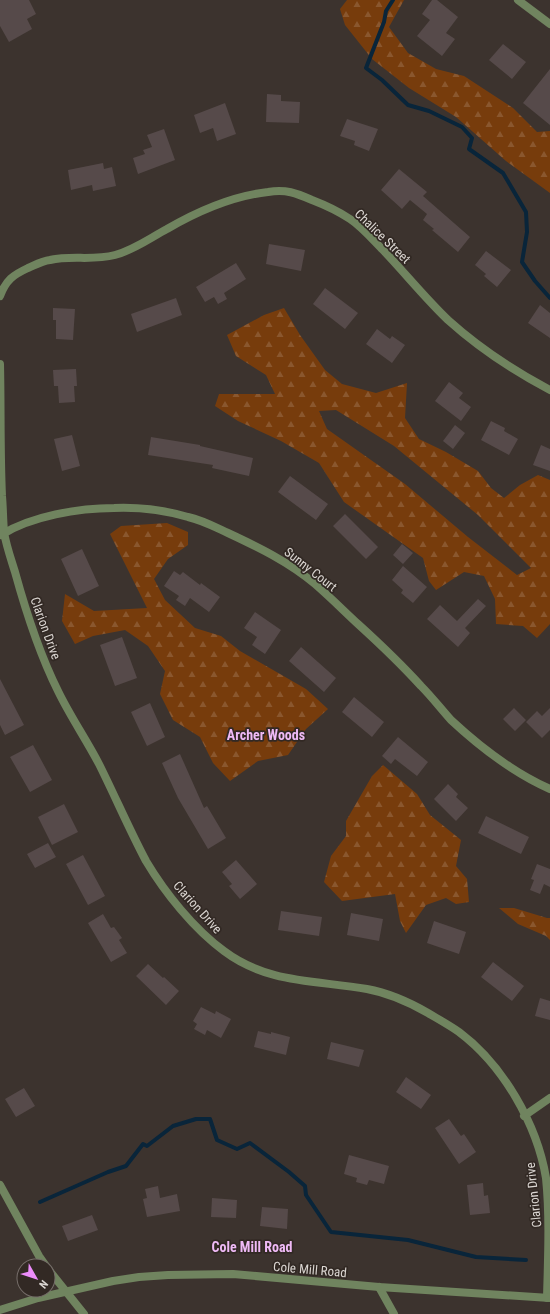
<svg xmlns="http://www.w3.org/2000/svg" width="550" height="1314" font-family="'Roboto Condensed',sans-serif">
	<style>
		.forest { fill: url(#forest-firs); fill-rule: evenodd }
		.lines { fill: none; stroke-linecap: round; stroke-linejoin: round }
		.stream { stroke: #09253a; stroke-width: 4 }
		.building { fill: #564a4a }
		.minor { stroke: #70845f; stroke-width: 8 }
		.tertiary { stroke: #70845f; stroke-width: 8 }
		.labels { text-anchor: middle; stroke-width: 3.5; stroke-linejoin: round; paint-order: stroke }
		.street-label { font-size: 13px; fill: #dbd6d2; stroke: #322924 }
		.neighbourhood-label { font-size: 14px; font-weight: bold; fill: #efbaf6; stroke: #322924 }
	</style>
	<defs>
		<pattern id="forest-firs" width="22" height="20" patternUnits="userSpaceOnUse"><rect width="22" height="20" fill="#773c0c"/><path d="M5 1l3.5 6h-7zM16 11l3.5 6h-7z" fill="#8a572e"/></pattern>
	</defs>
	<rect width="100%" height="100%" fill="#3c332e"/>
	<path class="forest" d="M347,0H404L389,27L408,53L436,69L464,76L513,108L537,132L550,131V193L506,161L456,117L409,88L372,59L345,25L340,9Z
		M284,308L300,335L325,370L342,384L376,393L407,383L405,418L419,439L446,452L478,471L491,488L504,498L520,485L538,475L550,480V624L537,638L523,626L496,624L495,599L484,576L464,572L436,590L429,581L423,558L344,502L319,463L281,441L238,421L215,406L219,394H275L266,375L236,356L227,335L264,315ZM336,410L394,446L478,515L531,568L517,575L468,537L405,484L327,429L319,411Z
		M167,523L188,532V545L168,559L154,579L165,600L195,628L221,636L240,651L306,689L328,709L306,729L288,755L258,761L230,781L213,763L200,737L173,720L160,694L165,671L148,646L125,630L93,636L75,644L62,621L65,594L94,611L147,608L110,534L121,526Z
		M383,765L417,794L430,815L461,840L456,866L467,879L469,902L456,904L446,898L426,905L406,933L400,921L395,894L342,901L324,882L331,856L346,836V821L372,776Z
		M499,908H514L547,918H550V940L546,936L518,924Z"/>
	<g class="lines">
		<path class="stream" d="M393,0L386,11L384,22L366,68L382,80L408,105L429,111L462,127L472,138L469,149L503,173L526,212L527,232L522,262L535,281L550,298
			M40,1202L108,1172L126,1166L143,1144L147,1146L173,1126L196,1119H210L217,1140L237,1149L250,1143L289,1172L305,1186L306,1195L331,1232L408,1240L476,1257L526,1260"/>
	</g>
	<path class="building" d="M0,0H29L36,14L27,19L32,29L9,42L0,26Z
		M432,0H437L458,17L446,33L455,39L442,56L417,36L430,20L422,14Z
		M503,44L526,62L512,79L489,60Z
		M550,69V125L523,103Z
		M267,94L281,95V101L300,102L299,123L266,122Z
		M225,103L236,134L217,141L213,128L200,133L194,115Z
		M347,119L378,129L369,151L354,145L355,141L340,136Z
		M164,129L175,160L138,174L133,158L145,154L143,150L152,147L147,135Z
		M103,163L104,169L112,167L116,186L93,191L92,185L71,190L68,170Z
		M399,169L427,192L423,196L470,237L458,252L432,230L434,229L423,220L427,214L410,200L402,209L381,190Z
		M269,244L305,250L301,271L266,264Z
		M486,251L511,270L497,287L484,276L486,274L475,265Z
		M236,263L246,279L224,293L227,299L218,304L214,297L205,302L196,287Z
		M325,288L358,313L345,329L313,304Z
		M176,298L182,315L137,332L131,314Z
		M540,305L550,313V338L528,323Z
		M53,308L75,309L73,340L56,339V320H53Z
		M377,329L390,339L392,336L405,345L392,363L366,344Z
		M76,369L77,386H74L75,402L59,403L58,386H54L53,370Z
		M449,382L463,393L459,398L471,407L461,421L435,401Z
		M491,421L505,428L504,431L518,439L509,455L481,440Z
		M455,425L465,433L453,449L443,441Z
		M72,435L80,466L62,471L54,439Z
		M151,437L200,445V446L253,458L249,476L212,468L213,465L148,455Z
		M541,445L550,449V471L533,465Z
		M290,476L328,504L316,520L278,492Z
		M345,514L378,547L366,559L333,526Z
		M402,544L413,553L403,564L393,555Z
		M82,549L99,586L78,596L61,559Z
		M403,566L427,587L413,603L401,593L403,590L392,580Z
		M174,571L180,575L183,572L200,585L201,583L220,597L209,612L190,598L185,606L176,600L179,596L164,586Z
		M478,599L486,606L465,628L470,633L458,647L427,619L440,605L457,621Z
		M255,612L281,630L265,654L252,645L257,637L244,628Z
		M122,637L137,678L115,686L100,645Z
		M301,647L336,678L324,692L289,661Z
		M0,679L24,725L5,735L0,725Z
		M354,697L384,722L372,737L342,712Z
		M150,703L165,737L147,746L131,712Z
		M514,708L526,720L515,731L503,719Z
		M550,708V730L542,738L526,722L537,711L542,716Z
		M398,737L428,762L417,776L395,759L391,764L382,756Z
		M33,745L52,780L30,792L10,757Z
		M180,754L204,808L207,806L226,838L208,849L178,798L162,763Z
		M448,784L458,794L456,797L468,808L456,821L434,799Z
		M64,804L78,832L52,845L38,817Z
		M486,816L529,837L521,854L478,833Z
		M48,843L56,857L35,868L27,854Z
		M83,855L105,896L88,905L66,864Z
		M236,860L257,884L240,899L229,886L232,884L222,872Z
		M537,864L550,869V887L544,884L540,894L530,890L534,880L531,879Z
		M281,911L322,917L319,936L278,930Z
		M351,913L383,919L379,941L347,935Z
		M103,914L111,928L114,927L122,938L119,940L127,953L111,962L88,923Z
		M434,921L466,932L459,954L427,943Z
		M493,962L524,986L512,1001L481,977Z
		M148,964L163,978L164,977L179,991L166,1005L136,976Z
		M540,998L550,1001V1020L535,1016Z
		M201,1007L215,1014L216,1011L231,1019L221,1038L207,1030L205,1035L194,1029L197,1024L193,1021Z
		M258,1031L271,1034V1032L290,1037L286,1055L254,1047Z
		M331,1042L364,1050L359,1067L327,1059Z
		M406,1077L431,1095L421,1109L396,1092Z
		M24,1088L35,1106L16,1117L5,1099Z
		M449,1119L461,1136L464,1134L476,1152L459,1164L435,1128Z
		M349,1155L389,1166L384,1184L369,1180L367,1185L356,1182L357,1178L344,1174Z
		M483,1183L484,1196L488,1195L490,1213L470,1215L467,1185Z
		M158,1186L160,1198L177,1194L180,1211L147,1217L143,1199L147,1198L145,1189Z
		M212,1198L237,1200L236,1218L211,1217Z
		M262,1207L288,1209L287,1229L260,1226Z
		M92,1215L98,1230L68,1241L62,1226Z"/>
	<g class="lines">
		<path class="minor" d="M518,0L550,24
			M0,296C6,280 13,275 28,268C35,265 42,261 50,260C72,255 92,261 115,255C134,250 150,238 167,229C198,211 232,196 268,192C286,189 296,193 312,200C325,205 338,211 350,219C362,227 373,240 383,250C405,273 425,298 448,320C478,347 514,371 550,390
			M0,364C1,408 0,452 2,496C3,507 3,520 4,532C6,545 11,559 15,572C26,612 39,653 58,691C70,716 86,739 99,764C115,796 129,829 146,861C165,893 194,929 224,951C268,984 316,980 367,989C389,993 409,1002 428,1013C438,1019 449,1025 459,1032C503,1065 537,1124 546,1178C550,1217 548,1259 547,1298
			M1,535C31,516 79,508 114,508C139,507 164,510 188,517C202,520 215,527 228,533C258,547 289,562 315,584C330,597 344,611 358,624C380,644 401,664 421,686C432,697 441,709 451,720C480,747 514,773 550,789
			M524,1116L550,1098
			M0,1185L39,1256L46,1266
			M48,1269L84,1314
			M379,1287L394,1314"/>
		<path class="tertiary" d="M0,1310L38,1298L113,1281L139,1277L168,1275L233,1274L379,1287L550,1298"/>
	</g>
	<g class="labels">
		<g class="street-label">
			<text transform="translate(383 236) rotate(44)" y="5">Chalice Street</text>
			<text transform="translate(311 569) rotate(38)" y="5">Sunny Court</text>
			<text transform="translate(46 628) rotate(70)" y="5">Clarion Drive</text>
			<text transform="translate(198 907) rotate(48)" y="5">Clarion Drive</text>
			<text transform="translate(533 1195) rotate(-96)" y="5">Clarion Drive</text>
			<text transform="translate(310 1269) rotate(5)" y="5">Cole Mill Road</text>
		</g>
		<g class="neighbourhood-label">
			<text x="266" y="740">Archer Woods</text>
			<text x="252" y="1252">Cole Mill Road</text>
		</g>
	</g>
	<g transform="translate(36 1278) rotate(129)"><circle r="19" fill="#322924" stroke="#766e6a"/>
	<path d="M0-3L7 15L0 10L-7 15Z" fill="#ec8cfa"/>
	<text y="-6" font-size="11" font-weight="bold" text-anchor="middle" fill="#dbd6d2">N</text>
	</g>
</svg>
